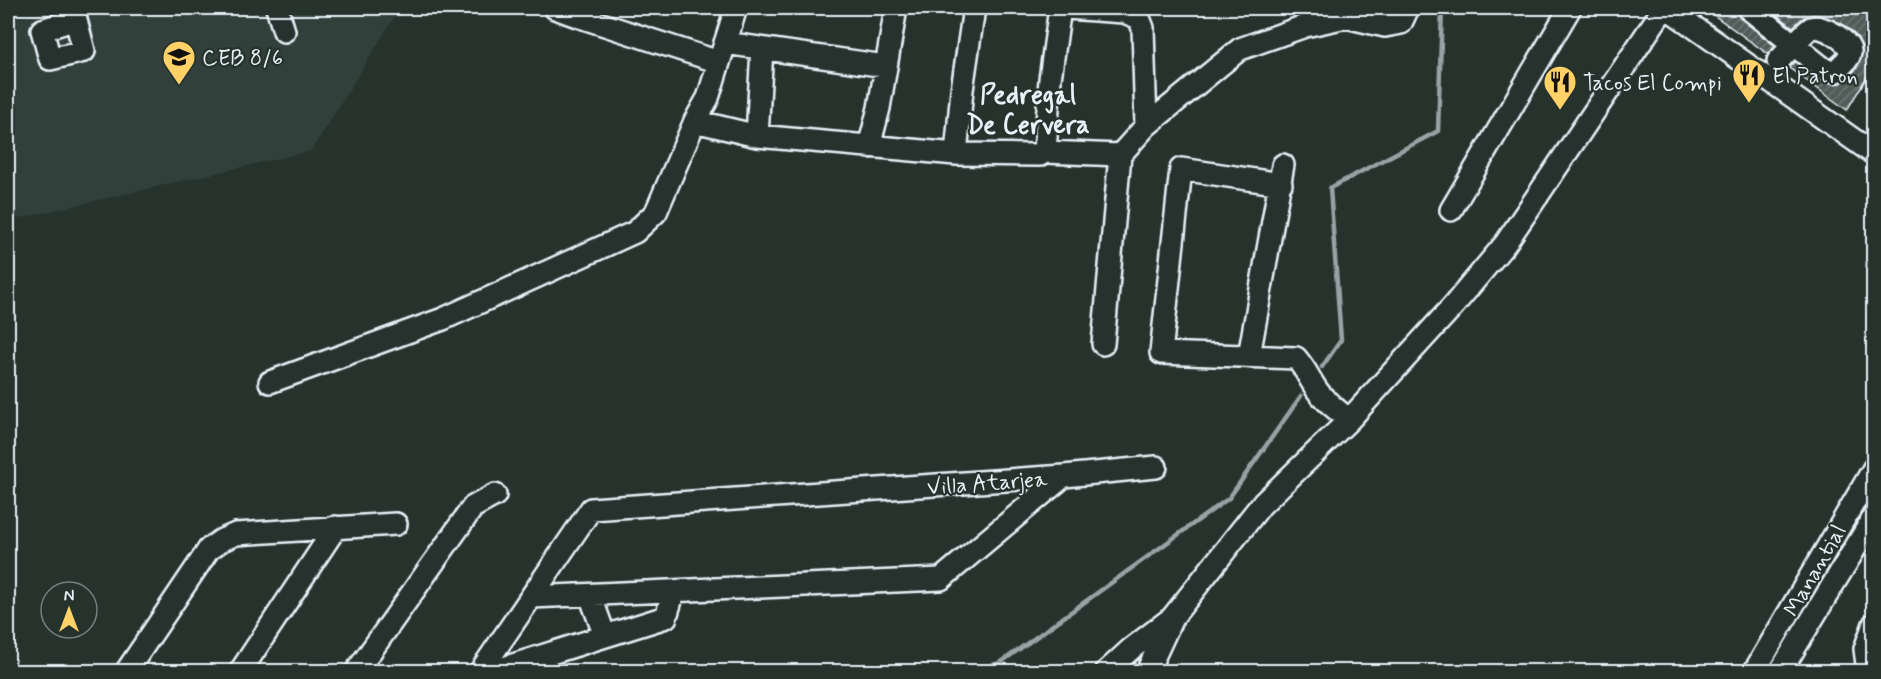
<svg xmlns="http://www.w3.org/2000/svg" width="1881" height="679" font-family="Mynerve,sans-serif">
	<style>
		.built { fill: #333f3a }
		.lines { fill: none; stroke-linecap: round; stroke-linejoin: round }
		.stream { stroke: #98a3a5; stroke-width: 4.5 }
		.building { fill: url(#building-hatch); stroke: #e8f1f8; stroke-width: 1.5 }
		.minor-casing { stroke: #e8f1f8; stroke-width: 26 }
		.minor { stroke: #26332d; stroke-width: 21 }
		.labels { text-anchor: middle; stroke-width: 4.5; stroke-linejoin: round; paint-order: stroke }
		.poi-label { font-size: 22px; fill: #e8f1f8; stroke: #26332d; text-anchor: start }
		.street-label { font-size: 22px; fill: #e8f1f8; stroke: #26332d }
		.quarter-label { font-size: 26px; font-weight: bold; fill: #e8f1f8; stroke: #26332d }
	</style>
	<defs>
		<pattern id="building-hatch" width="6" height="6" patternUnits="userSpaceOnUse" patternTransform="scale(1.5)"><rect width="6" height="6" fill="#505c59"/><path d="M-1 1l2-2M0 6l6-6M5 7l2-2" fill="none" stroke="#697472"/></pattern>
	</defs>
	<rect width="100%" height="100%" fill="#26332d"/>
	<filter id="ink" filterUnits="userSpaceOnUse"><feTurbulence type="fractalNoise" baseFrequency=".0167" numOctaves="2"/><feDisplacementMap in="SourceGraphic" scale="12" xChannelSelector="R" yChannelSelector="G"/><feConvolveMatrix kernelMatrix="1 2 1 2 8 2 1 2 1" color-interpolation-filters="sRGB"/></filter>
	<g filter="url(#ink)">
		<path class="built" d="M60,8H400L311,151L8,221V21Z"/>
		<g class="lines">
			<path class="stream" d="M1322,367L1341,340L1330,188L1438,131L1442,8
				M965,672L1000,663L1229,498L1301,396"/>
		</g>
		<path class="building" d="M1704,8H1735L1740,18L1775,46L1768,54Z
			M1768,8H1874V65L1847,110L1789,68L1795,62L1817,79L1834,84L1841,83L1856,69L1861,59L1862,47L1857,37L1841,23L1818,15L1804,17L1793,27Z"/>
		<g class="lines">
			<g class="minor-casing">
				<path id="minor" d="M73,8L84,51L50,59L42,30L76,19
					M277,8L284,31
					M555,8L577,16
					M579,8L577,16L719,62
					M1066,8L1124,12L1139,18L1143,28L1146,126L1120,155L1103,344
					M1667,8L1874,154
					M1748,8L1824,69L1836,71C1840,66 1849,60 1850,53C1852,42 1821,23 1811,28C1806,30 1785,55 1778,61
					M725,43L885,66
					M695,121L757,136L956,154L1040,155L1045,152L1120,155
					M1146,126L1240,49L1305,26L1346,17L1385,26L1401,23L1408,8
					M757,136L762,49
					M869,147L879,108L896,8
					M1045,152L1050,79L1060,8
					M956,154L962,90L974,8
					M1281,184L1181,169L1161,353L1296,358C1305,368 1309,378 1317,390C1325,402 1338,410 1349,420
					M1451,210L1570,8
					M1249,356L1283,165
					M270,382L443,319L635,232L656,212L695,121L708,98L736,8
					M1064,476L1156,467
					M590,595L605,636
					M126,672L209,549L222,540L236,534L396,524
					M240,672L336,527
					M356,672L473,507L495,495
					M480,672L591,509L1064,476L941,579L531,597
					M491,672L666,617L674,591
					M1106,672L1131,649L1169,620
					M1147,672L1172,618L1261,505L1349,420L1454,305L1505,244L1664,8
					M1754,672L1874,468
					M1780,672L1874,517
					M1868,672L1865,649L1874,624"/>
			</g>
			<use href="#minor" class="minor"/>
		</g>
	</g>
	<defs>
		<g id="school-pin" transform="scale(1.725)"><path d="M0 17L-7.5 6A9.5 9.5 0 1 1 7.5 6Z" fill="#ffd166" stroke="#26332d"/><path d="M0-5L7-2L0 1L-7-2ZM-4 1L0 2.5L4 1V4Q0 6-4 4Z" fill="#111"/></g>
		<g id="restaurant-pin" transform="scale(1.725)"><path d="M0 17L-7.5 6A9.5 9.5 0 1 1 7.5 6Z" fill="#ffd166" stroke="#26332d"/><path d="M-5-6h1v4h1v-4h1v4h1v-4h1v5L-1.5 .5V6h-2V.5L-5-1ZM5-6V6H3V1.5H1.5Q1.5-4 5-6Z" fill="#111"/></g>
	</defs>
	<g fill-rule="evenodd">
		<use href="#school-pin" x="179" y="57"/>
		<use href="#restaurant-pin" x="1749" y="75"/>
		<use href="#restaurant-pin" x="1560" y="82"/>
	</g>
	<g class="labels">
		<g class="poi-label">
			<text x="202" y="65">CEB 8/6</text>
			<text x="1772" y="83">El Patron</text>
			<text x="1583" y="90">Tacos El Compi</text>
		</g>
		<g class="street-label">
			<text transform="translate(987 482) rotate(-4)" y="8">Villa Atarjea</text>
			<text transform="translate(1814 570) rotate(-60)" y="8">Manantial</text>
		</g>
		<g class="quarter-label">
			<text x="1028" y="103">Pedregal<tspan x="1028" dy="30">De Cervera</tspan></text>
		</g>
	</g>
	<rect width="1881" height="679" fill="none" stroke="#26332d" stroke-width="30"/>
	<rect x="15" y="15" width="1851" height="649" fill="none" stroke="#e8f1f8" stroke-width="2" filter="url(#ink)"/>
	<g transform="translate(69 610)"><circle r="28" fill="#26332d" stroke="#747f7e" stroke-width="1.5"/>
	<path d="M0-4.5L10 22L0 15L-10 22Z" fill="#ffd166"/>
	<text y="-9" font-size="16" font-weight="bold" text-anchor="middle" fill="#e8f1f8">N</text>
	</g>
</svg>
